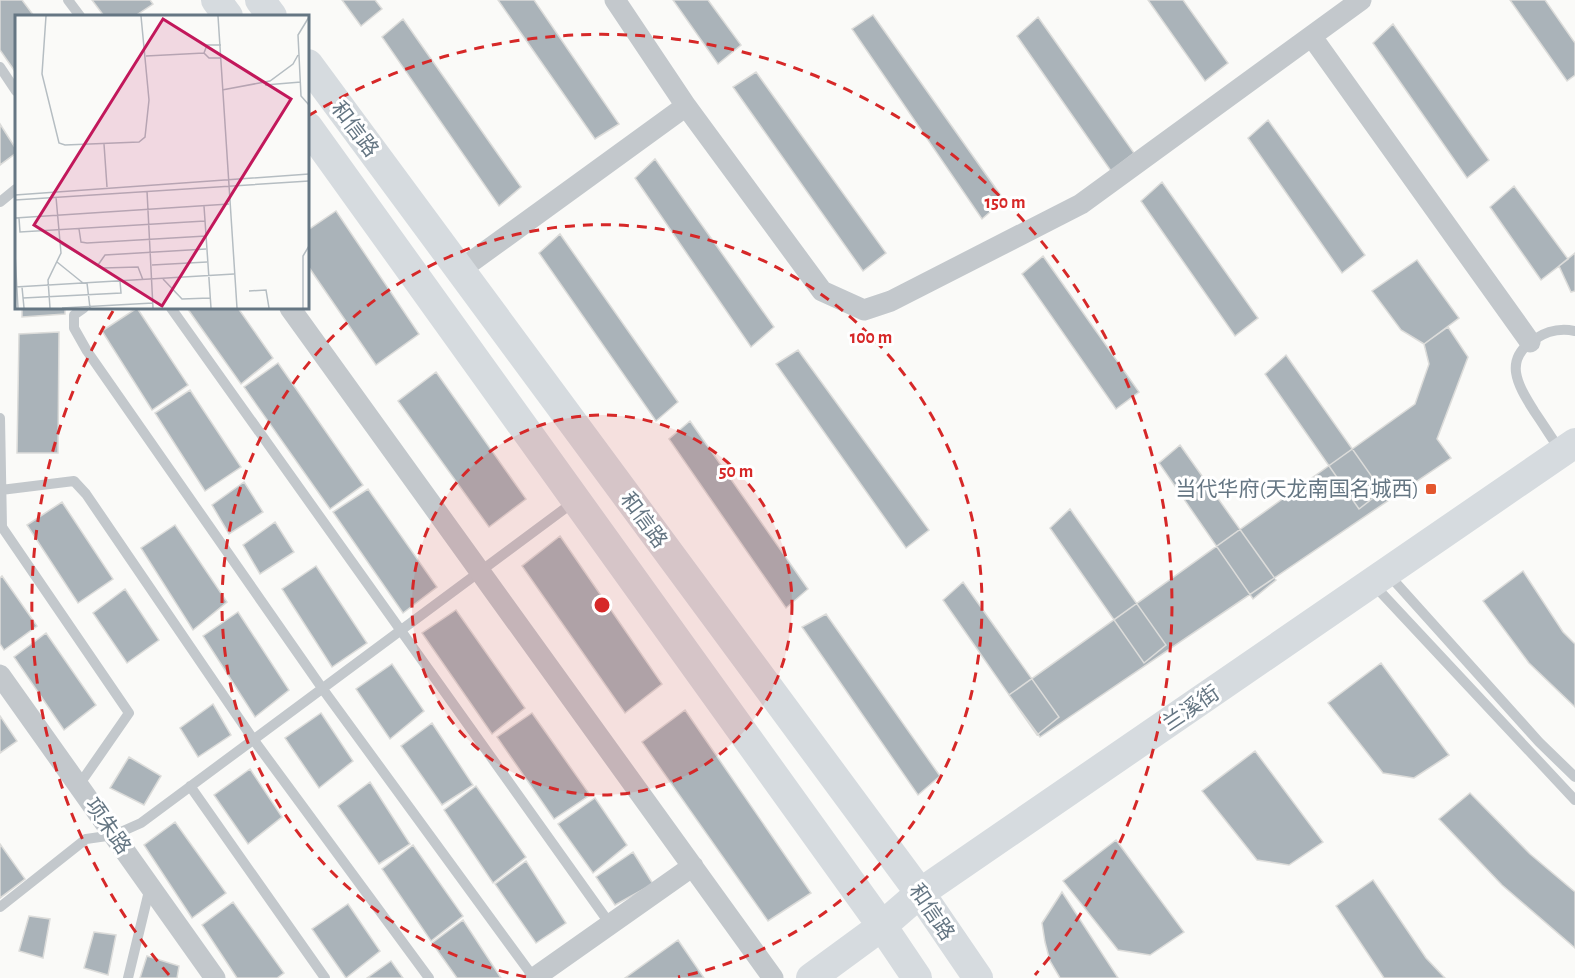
<svg xmlns="http://www.w3.org/2000/svg" width="1575" height="978" font-family="'Alegreya Sans','Noto Sans SC',sans-serif">
	<style>
		.building { fill: #aab3b9; stroke: #dcdcda; stroke-width: 1.5 }
		.lines { fill: none; stroke-linecap: round; stroke-linejoin: round }
		.lane { stroke: #c3c8cc; stroke-width: 10 }
		.street { stroke: #c3c8cc; stroke-width: 21 }
		.secondary { stroke: #d6dbdf; stroke-width: 30 }
		.ring { fill: none; stroke: #d62828; stroke-width: 3; stroke-dasharray: 10 8 }
		.poi-dot { fill: #e4572e; stroke: #fff; stroke-width: 2 }
		.labels { text-anchor: middle; stroke-width: 6; stroke-linejoin: round; paint-order: stroke }
		.street-label { font-size: 21px; fill: #657683; stroke: #fff }
		.poi-label { font-size: 21px; fill: #657683; stroke: #fff; text-anchor: end }
		.inset-road { fill: none; stroke: #b5bdc2; stroke-width: 1.5 }
		.view { fill: #c2185b; fill-opacity: 0.15; stroke: #c2185b; stroke-width: 3 }
		.inset-edge { fill: none; stroke: #657683; stroke-width: 3 }
		.centre { fill: #d62828; stroke: #fff; stroke-width: 3 }
		.ring-label { font-size: 18px; text-anchor: middle; font-weight: bold; fill: #d62828; stroke: #fff; stroke-width: 6; stroke-linejoin: round; paint-order: stroke }
	</style>
	<rect width="100%" height="100%" fill="#fafaf8"/>
	<path class="building" d="M0,0H22L34,16H16V73L0,50Z
		M92,0H150L153,4L135,16H104Z
		M342,0H375L382,9L361,26Z
		M498,0H534L619,124L595,139Z
		M673,0H708L741,45L718,64Z
		M1148,0H1183L1228,63L1205,81Z
		M1510,0H1545L1575,43V75L1567,81Z
		M873,15L1004,200L982,219L852,29Z
		M1038,17L1134,153L1111,171L1017,36Z
		M403,19L521,187L499,206L382,37Z
		M1393,24L1489,160L1467,178L1373,43Z
		M756,72L886,253L863,271L733,87Z
		M1268,120L1365,255L1342,273L1248,138Z
		M0,124L16,149V153L0,165Z
		M655,159L774,327L751,347L635,178Z
		M1162,182L1258,318L1235,336L1141,201Z
		M1514,186L1568,259L1541,280L1490,207Z
		M336,211L419,334L376,365L308,266V230Z
		M560,234L678,402L656,421L539,253Z
		M1575,253V291L1571,292L1559,266Z
		M1043,256L1139,392L1116,409L1022,274Z
		M1417,260L1459,318L1424,344L1401,330L1372,291Z
		M22,308H65V314L22,317Z
		M137,308L188,385L152,410L102,331Z
		M187,308H238L273,358L241,384Z
		M1448,327L1468,357L1437,439L1451,458L1040,737L1009,695L1415,404L1429,364L1424,344Z
		M59,332L58,453H17L19,334Z
		M798,350L929,530L906,548L776,364Z
		M1286,355L1382,491L1359,509L1265,374Z
		M278,363L363,485L330,509L244,387Z
		M436,372L526,499L489,527L398,401Z
		M190,390L241,467L205,491L155,413Z
		M690,421L808,589L786,608L669,439Z
		M1180,445L1276,580L1253,599L1159,463Z
		M244,482L263,512L229,534L212,505Z
		M368,489L437,587L403,613L333,512Z
		M62,502L113,579L78,603L27,525Z
		M1070,509L1166,645L1144,663L1050,528Z
		M275,522L294,552L260,574L243,545Z
		M175,525L227,602L193,630L141,548Z
		M560,536L662,684L625,713L522,566Z
		M316,566L367,643L332,667L282,589Z
		M1523,571L1563,632L1575,644V707L1529,663L1483,601Z
		M2,576L37,626L4,650L0,644V578Z
		M963,582L1059,717L1037,735L943,600Z
		M125,589L159,640L127,663L93,613Z
		M456,610L525,708L492,734L422,633Z
		M238,612L289,690L255,717L203,636Z
		M826,614L940,776L918,795L802,627Z
		M46,633L96,705L64,730L14,657Z
		M1381,663L1449,755L1414,778L1383,773L1328,703Z
		M392,664L424,711L390,739L356,689Z
		M213,704L231,735L198,757L180,728Z
		M685,710L811,893L768,921L642,742Z
		M321,713L353,761L319,788L285,738Z
		M532,713L590,795L554,819L497,737Z
		M0,716L17,741L0,753Z
		M432,723L473,785L442,805L401,746Z
		M1255,751L1323,842L1289,865L1257,860L1202,791Z
		M129,757L161,776L144,805L110,788Z
		M250,769L282,817L248,844L214,795Z
		M370,782L410,844L379,864L338,806Z
		M476,786L526,857L493,883L444,810Z
		M1470,793L1530,854L1575,892V948L1502,885L1439,819Z
		M595,798L627,845L593,873L558,824Z
		M175,822L226,893L192,918L144,845Z
		M1116,840L1184,932L1150,955L1118,950L1063,881Z
		M0,844L25,879L0,898Z
		M413,845L463,916L431,941L382,869Z
		M633,852L653,884L615,905L596,877Z
		M526,861L566,923L536,943L495,884Z
		M1373,880L1426,958L1445,978H1384L1336,906Z
		M1062,892L1118,978H1060L1050,961L1045,942L1042,923Z
		M233,902L284,973L277,978H237L202,925Z
		M348,904L380,951L346,978L312,929Z
		M29,916L50,919L43,958L19,951Z
		M463,920L501,978H457L432,943Z
		M94,932L116,935L108,975L84,968Z
		M678,940L704,978H625Z
		M147,956L179,966L177,978H140Z
		M391,961L403,978H367Z"/>
	<g class="lines">
		<path class="lane" d="M68,0L80,16
			M0,67L16,91
			M0,202L16,189
			M84,308L74,315V328L87,351L322,688L534,978
			M171,308L610,924
			M0,418L2,527L129,713L79,785
			M1560,450C1551,437 1543,424 1534,411C1518,385 1502,360 1535,339C1547,331 1561,328 1575,331
			M1,490L74,481L86,494L253,739L429,978
			M1388,574L1539,742L1575,777
			M1373,584L1575,800
			M190,786L325,978
			M0,907L86,839L114,835L141,823L575,501
			M128,978L150,887"/>
		<path class="street" d="M615,0L686,106L822,291L864,310L891,301L1081,204L1361,0
			M1312,37L1530,342
			M460,270L686,106
			M290,308L773,978
			M0,675L215,978
			M534,978L693,866"/>
		<path class="secondary" d="M216,0L228,16
			M260,0L272,16
			M308,64L920,893L978,978
			M308,127L882,926L917,978
			M811,978L882,926L920,893L1575,443"/>
	</g>
	<circle cx="602" cy="605" r="190" fill="#d62828" fill-opacity=".12"/>
	<g class="ring">
		<circle cx="602" cy="605" r="190"/>
		<path d="M526 977A380 380 0 1 1 678 977"/>
		<path d="M169 975A570 570 0 0 1 113 311M308 116A570 570 0 0 1 1035 975"/>
	</g>
	<rect class="poi-dot" x="1425" y="483" width="12" height="12" rx="3"/>
	<g class="labels">
		<g class="street-label">
			<text transform="translate(355 129) rotate(53)" y="7">和信路</text>
			<text transform="translate(644 520) rotate(54)" y="7">和信路</text>
			<text transform="translate(1191 708) rotate(-34)" y="7">兰溪街</text>
			<text transform="translate(108 826) rotate(55)" y="7">项朱路</text>
			<text transform="translate(932 912) rotate(56)" y="7">和信路</text>
		</g>
		<g class="poi-label">
			<text x="1419" y="496">当代华府(天龙南国名城西)</text>
		</g>
	</g>
	<g transform="translate(15 15)">
		<rect width="294" height="294" fill="#fafaf8"/>
		<path class="inset-road" d="M31,1L27,59L44,128L50,130L124,127L130,122L134,85L126,1M203,1L222,293M294,2L283,20L286,81L294,90M206,30H192L189,38L194,43H206M131,41L189,38M250,70L286,67M207,75L255,66L278,49L283,40M89,129L92,172M132,176L138,293M0,180L294,159M0,185L294,166M189,191L196,293M0,203L214,189M4,203L5,217L190,206M64,214L66,227L72,228L191,221M45,228L88,253L123,252L128,265M0,239L3,293M42,247L68,268M83,250L90,240L191,234M137,250L192,247M148,264L167,284L195,283M72,268L75,293M0,272L219,259M7,272L9,293M234,276L251,275L254,293M8,283L106,278L105,266M35,293L33,265L46,238L41,182M47,293L138,288M288,293V241L294,231"/>
		<path class="view" d="M148,4L276,84L147,291L19,210Z"/>
		<rect width="294" height="294" class="inset-edge"/>
	</g>
	<circle cx="602" cy="605" r="9" class="centre"/>
	<g class="ring-label">
		<text x="1005" y="208">150 m</text>
		<text x="871" y="343">100 m</text>
		<text x="736" y="477">50 m</text>
	</g>
</svg>
